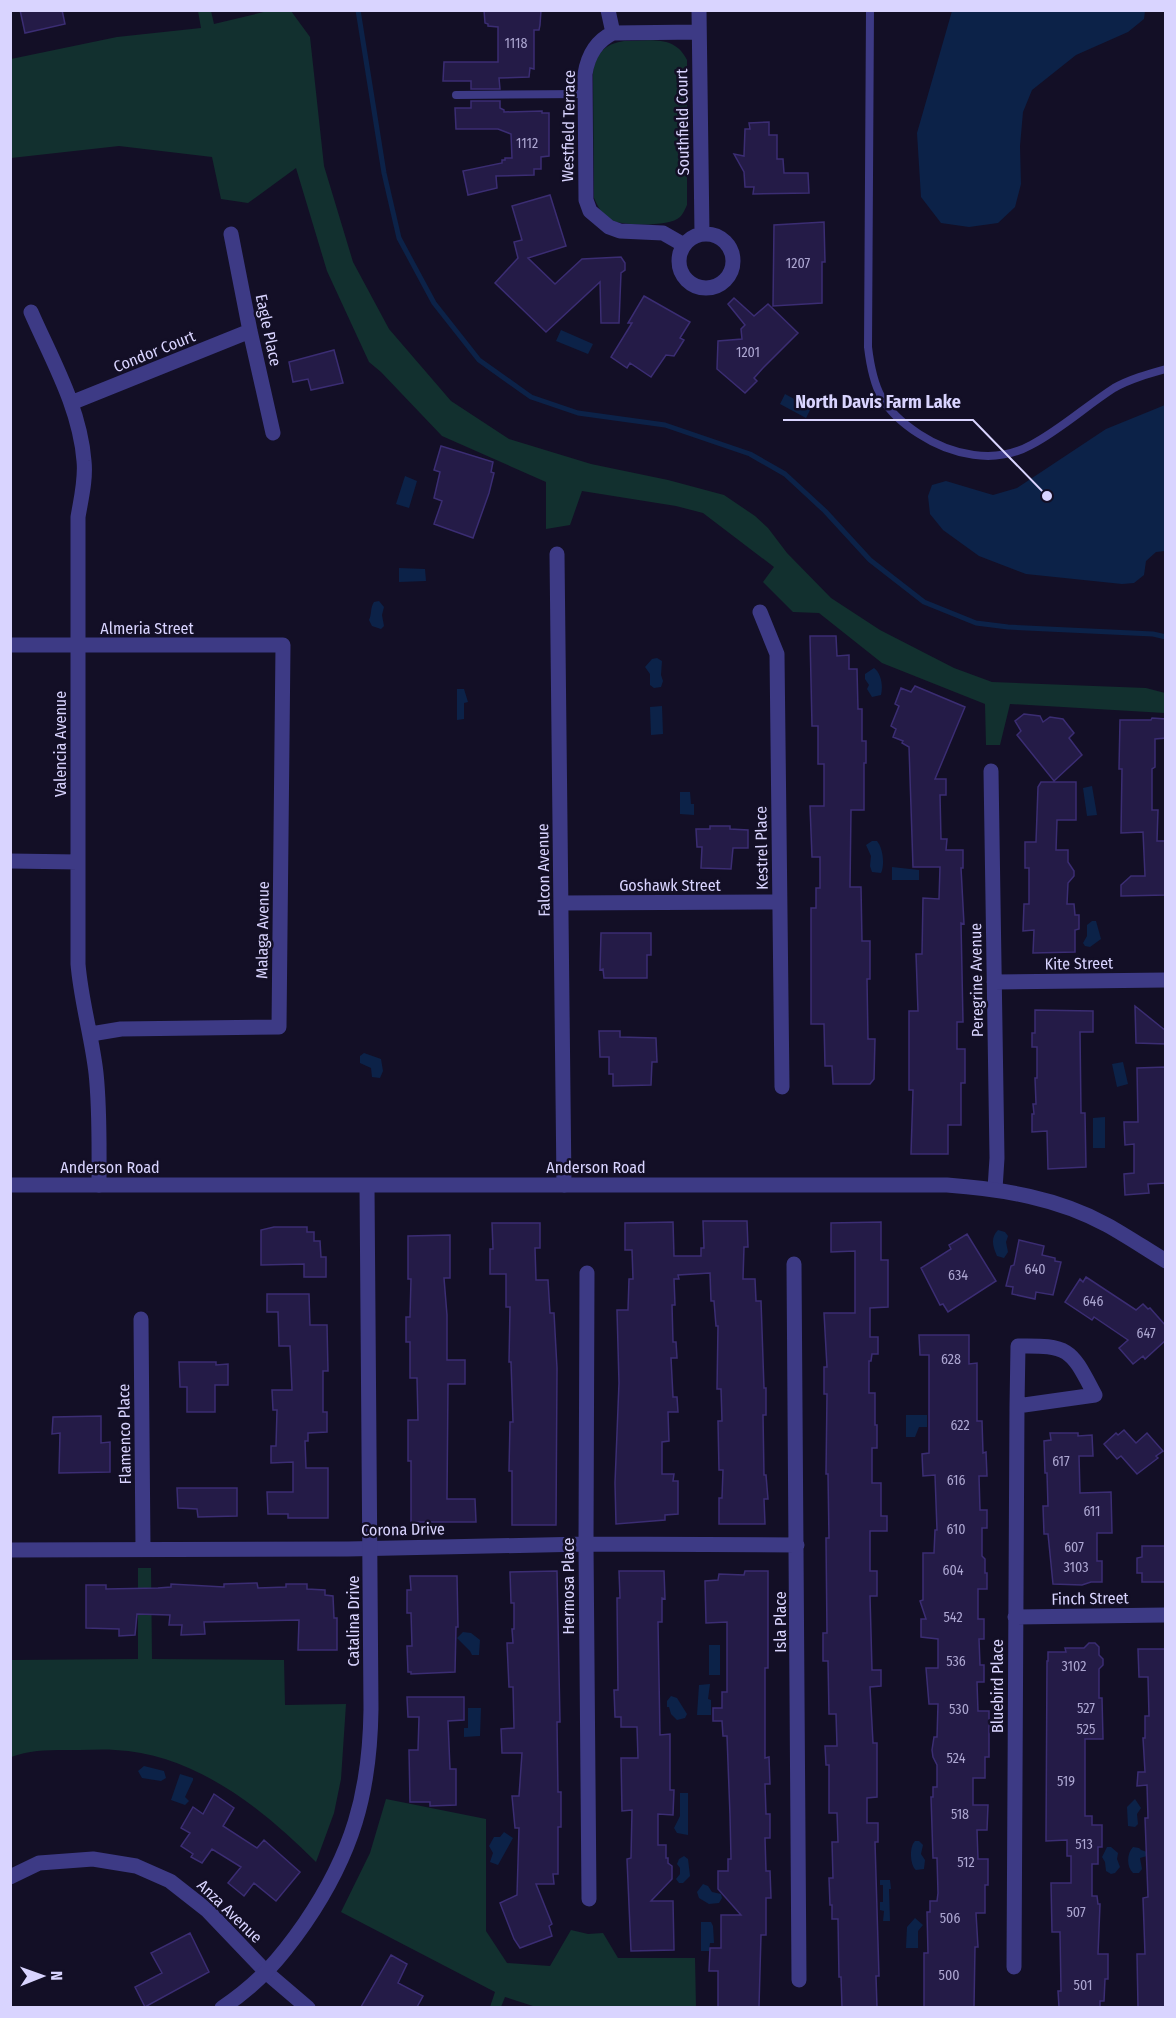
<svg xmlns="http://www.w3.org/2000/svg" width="1176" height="2018" font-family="'Fira Sans Condensed',sans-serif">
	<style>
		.green { fill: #12302f }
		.water { fill: #0c2248 }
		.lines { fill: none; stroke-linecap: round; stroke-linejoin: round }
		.stream { stroke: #0c2248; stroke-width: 5 }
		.building { fill: #241b47; stroke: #3b2d73; stroke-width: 1.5 }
		.service { stroke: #3d3a85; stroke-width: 8 }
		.minor { stroke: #3d3a85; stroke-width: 15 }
		.tertiary { stroke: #3d3a85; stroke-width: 15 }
		.labels { text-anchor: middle; stroke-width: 5; stroke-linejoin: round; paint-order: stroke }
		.number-label { font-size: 14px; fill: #aca6d1 }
		.street-label { font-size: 16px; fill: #d9d4ff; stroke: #130f26 }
		.leader { fill: none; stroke: #d9d4ff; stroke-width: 2 }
		.callout-dot { fill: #d9d4ff; stroke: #130f26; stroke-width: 2 }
		.callout-label { font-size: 18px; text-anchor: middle; font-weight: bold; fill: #d9d4ff; stroke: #130f26; stroke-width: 5; stroke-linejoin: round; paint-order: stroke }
	</style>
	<rect width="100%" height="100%" fill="#130f26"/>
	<path class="green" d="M198,11H211L214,24L268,11H291L310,37L324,166L353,262L389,329L451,401L509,439L591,464L668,480L724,495L755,516L768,528L787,553L831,598L880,630L954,668L992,682L1146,688L1165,693V713L1010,704L1000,745H986L985,704L882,663L819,613L793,612L763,582L774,567L703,513L676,506L582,491L570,525L546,529V482L442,436L381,372L369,362L327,271L296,168L248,203L221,199L212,157L119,146L11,158V59L117,37L201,28Z
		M624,41C648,41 675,34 687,60V205C685,209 683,214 680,217C670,227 623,226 611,220C602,215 598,207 594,198L593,73C596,54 604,44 624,41Z
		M138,1568H151L152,1659L284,1660L285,1705L346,1704L341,1779L334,1813L316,1862C262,1808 195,1754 115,1750C103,1749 91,1750 79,1750C55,1750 32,1749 11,1757V1660L138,1659Z
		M386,1799L486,1819V1931L507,1963L550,1966L571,1930L588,1934L603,1933L618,1958H695L696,2007H536L505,1997L501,2007H490L495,1992L341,1912L370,1853Z"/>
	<path class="water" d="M952,11H1145L1144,19L1128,32L1076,55L1032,90L1023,112L1020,146L1021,184L1015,207L998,223L969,227L941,223L921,197L917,133Z
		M561,330L593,344L588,354L556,341Z
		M785,394L811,408L806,418L780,404Z
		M1165,405V551L1156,552L1146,561L1144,575L1134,583L1122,584L1026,574L979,556L943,530L930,514L928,496L932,485L946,481L993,495L1017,488L1106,429Z
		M405,476L417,481L409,508L396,504Z
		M399,568L425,569L426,581L399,582Z
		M379,601L384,607L382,615L384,626L381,629L372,626L369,620C372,614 370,608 374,602Z
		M657,658L662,661L661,675L663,681L661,687L654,688L650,685V674L645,667L652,659Z
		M874,668C882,674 883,687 881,695L872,697L867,689L869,685L865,679V674Z
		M457,689H464L468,702L464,703V719L457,720Z
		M662,706L663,734L651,735L650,707Z
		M1092,786L1097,815L1087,816L1083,788Z
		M680,792H690L691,804H694V815L680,814Z
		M872,841H877C883,848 885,865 881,873L872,872L870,866L871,856L866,845Z
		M892,867L919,870V880H892Z
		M1092,921H1096L1101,939L1090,947L1085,946L1083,943L1087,936V925Z
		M364,1053L381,1059L383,1071L380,1078L372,1077L371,1068L360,1063V1056Z
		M1123,1062L1128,1084L1117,1087L1112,1064Z
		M1105,1117V1148H1093V1118Z
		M998,1230L1005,1232L1008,1236L1006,1242L1008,1252L1004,1258L997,1256C993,1247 990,1238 998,1230Z
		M906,1415H927V1427H919L915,1437H906Z
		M463,1632L471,1633L480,1640L479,1655H472L470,1651L457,1638Z
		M709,1645H720V1675H709Z
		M710,1684L708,1699L711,1700V1715H697L699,1685Z
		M671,1696L677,1698L687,1714L685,1718L677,1720L671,1714L669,1707H667V1701Z
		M468,1708H481L480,1736L464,1737V1728H468Z
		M144,1766L164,1771L166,1778L161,1781L142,1778L138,1771Z
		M180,1774L193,1778V1780L185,1797L189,1801L185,1805L171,1800Z
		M680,1793H688V1835L677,1833L674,1828L680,1816Z
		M1135,1799L1141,1808L1137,1814L1138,1824L1135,1827L1128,1826L1127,1807Z
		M504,1832L513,1838L498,1865L490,1862L493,1853L489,1846L494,1837H500Z
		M915,1841H919L923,1845L921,1854L925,1860L924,1869L916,1870C910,1865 909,1847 915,1841Z
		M1107,1847H1111L1118,1853L1117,1859L1120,1867L1115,1873L1111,1874L1106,1871L1105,1862L1102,1857Z
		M1133,1847L1139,1848L1141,1850L1147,1852V1856L1140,1858L1142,1869L1139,1873H1133C1126,1866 1127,1853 1133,1847Z
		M684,1856L688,1859L690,1876L683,1883H679L676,1879L680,1874V1868L677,1864L679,1859Z
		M880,1880H890L891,1889H889L890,1921H883L884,1911L880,1910V1902H883V1885H880Z
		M703,1884L708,1886L712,1892L721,1894L722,1898L719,1903L709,1904L699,1898L697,1892Z
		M915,1918L923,1925L918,1931V1948H906L907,1927Z
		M701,1922H711L713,1926L714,1943H710L709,1951H701Z"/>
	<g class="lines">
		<path class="stream" d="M358,10L384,173L399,238L434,303L479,360L531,397L578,413L665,425L750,454L785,474L825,511L870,560L924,602L976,623L1008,627L1153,634L1166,637"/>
	</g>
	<path class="building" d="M20,10H62L65,24L25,33Z
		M484,10H541L540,25L539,30H534V69L530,68L529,77L499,78L500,89H471V81H443L444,62H498V27L488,26V24L485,23Z
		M471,101H500V108L504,110V112L542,111V113H549V156L541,157V169H534V175L496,176L497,188L468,195L463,171L502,163V160H505V158H512L511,134L498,129H456L455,108H471Z
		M769,122V135H777V159H783L784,173H808L809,193L753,194L754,187H745L744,172L734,154L744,156L745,129H750L749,123Z
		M550,195L566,246L528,258L555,284L582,259L621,257L625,263V270L621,273L619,323H601L600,282L546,332L495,283L518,258L514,242L522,240L512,206Z
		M824,222L825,262H822V303L773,306L774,225Z
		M644,296L690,322L680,338L684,340L674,356L666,355L651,377L630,363L627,368L611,357L632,323H628Z
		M734,298L754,316L768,304L798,333L763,368L754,378L757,381L745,393L717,369L718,341L742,339L741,329L745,325L728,304Z
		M334,350L343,383L311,390L308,379L293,382L289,362Z
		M441,446L493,462L491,472L494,473L489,493L473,538L434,524L442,501L434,498L440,472L434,470Z
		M810,636H836L837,656L849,655V669H857L858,709H862V741H866V763H864V810H851L850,887H861L862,941H870V979H867L868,1039H875L874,1079L870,1084H833L832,1066H825L824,1024H811V908H816V888H820V857H812L810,806H824V764H818V726H812Z
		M915,686L965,707L935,779H946V795H940L941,839H947L946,850H963V868H961L964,924L961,923L963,1022H957V1049H965V1083H961V1125H948V1154H911L913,1090H909V1011H918L916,954H922L923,898L939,899L940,867H913L909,747L902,743L903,741L893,737L896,729L891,726L899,706L895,704L901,688L911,692Z
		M1024,714L1040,716L1043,722L1050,717L1063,719L1074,733L1069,738L1082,755L1054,781L1017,735L1021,731L1015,721Z
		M1152,718L1166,719V738L1155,739V767L1152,769V810H1158L1157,841H1166V895L1121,896V885L1131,876H1145L1143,832L1121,833L1122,769H1119L1120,720H1151Z
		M1041,782H1076V820H1057L1056,850H1068V862L1074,871V876L1068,883L1067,904H1074L1075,915H1079V929L1075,930V952L1033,953L1034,930L1023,931L1024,904H1029V868H1025V842H1036L1038,787Z
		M710,826H730V829L748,830V848H733L731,869L701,868L702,847H697L696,829H710Z
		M601,933H651V955H647V978H604L603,969L600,970Z
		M1135,1006L1166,1031V1044L1136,1043Z
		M1035,1010L1093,1011V1032H1080L1081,1113H1085L1086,1167L1048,1169L1047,1131L1032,1132V1114H1034L1033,1104H1036L1035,1078H1037V1047H1032V1033H1035Z
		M599,1031H620V1037L656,1038L657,1062H652L651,1085L613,1086V1074H609V1057H600Z
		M1166,1067V1183L1148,1184L1149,1193L1125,1195L1124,1174L1134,1173V1144L1125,1145L1124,1122H1138L1137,1068Z
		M703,1221H747L748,1247H744L743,1279H755L756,1301H761L764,1388H766V1415H763L764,1475H766L768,1499H764L765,1524H719V1498H722L723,1470H719L718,1421H722L721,1389H717L718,1326H716L714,1301H711L710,1273L678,1275L679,1279H674L675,1305H672L673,1342H676L677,1358H671L673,1397H677L678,1412H668L669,1441L662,1442V1474H674L673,1481H678V1514L665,1515V1520L616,1524L615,1483L619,1383L617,1310H628L629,1279H633L632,1250H625V1223L673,1222L674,1256H701V1248H704Z
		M881,1222V1260H888V1307L870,1308V1337H878V1354H872L871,1361H869V1393H875V1425H877V1448H872V1483H881V1516H887V1531H870V1571H877V1596H870L872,1670H881V1686L870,1687L873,1743H877V1797L867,1798V1823H878V1842H875L879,1976H876L877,2007H842L841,1977H839L838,1919H832V1905H830L829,1878H833L832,1842H838L837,1813H829V1765H826L825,1746H837L836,1714H829L828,1661H823V1633H827L826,1538H829L828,1474H826L827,1394H824V1367H827L824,1313H855V1251L831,1252V1223Z
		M492,1223H540V1248H535L536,1280H548L550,1313H554L557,1368L556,1525H512V1471H509L510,1422H513L511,1362H509L510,1307H506V1274H490V1249H493Z
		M274,1227H307V1232H314V1241H320L321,1257H326V1277H304V1264L261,1265V1230Z
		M967,1234L996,1281L948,1312L943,1304L940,1305L921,1268L951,1249L949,1245Z
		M450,1235V1278H444L447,1315V1360H465V1384H448L447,1499H475L476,1522H411V1461H408V1420H418L417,1378H410V1342H406V1317H410L411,1279H408V1236Z
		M1019,1240L1044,1246L1042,1255L1055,1258V1261L1061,1262L1053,1295L1036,1292L1035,1299L1012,1294L1013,1287L1006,1286L1011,1266L1014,1265Z
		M1086,1277L1136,1310L1143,1304L1148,1309L1150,1308L1166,1326V1340L1145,1359L1143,1356L1133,1364L1119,1348L1128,1340L1094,1317L1092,1320L1065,1302L1080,1279L1083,1282Z
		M267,1294H309L310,1325H327L328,1371H323V1412H327V1432L308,1433V1441H305L306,1468H328V1518H288V1514H268L267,1492H293V1462L271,1463V1446H276L277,1410H273L272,1390H292L290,1346H279L278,1312H267Z
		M919,1335H969V1364L977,1363V1421H982L983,1453L986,1452L987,1476H979L980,1510H987V1528H982V1556L985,1559V1573H987V1589H978V1619H984V1639H979L980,1665H984V1682H977L978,1711H989V1757H985V1778H973V1805H988L987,1830H977L978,1859H988V1885H985V1913H976L978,1947H975L974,2007H924V1953H928L927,1912H930V1901H937L938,1893L937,1858H933L931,1797H933V1787H937V1765L933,1757L932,1750L934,1737H937L938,1704H929L926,1668H938V1639L921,1637V1619H926L920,1601L923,1600V1553H934L935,1530H937L935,1475L923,1476L922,1454L929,1453V1355H920Z
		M179,1362H216V1365L228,1364V1385H215V1412H187V1387H180Z
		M101,1416V1443L110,1442V1472L59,1473L60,1433L52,1434L53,1417Z
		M1124,1430L1136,1443L1147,1433L1163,1451L1156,1456L1158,1458L1137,1474L1121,1456L1117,1459L1104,1444L1116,1433L1118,1435Z
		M1050,1433H1078V1436L1092,1435L1093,1456H1079L1080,1493L1111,1492L1112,1533H1097V1561H1102V1582H1091L1082,1585L1053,1584L1048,1534H1044L1043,1506H1048L1047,1473H1045L1044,1441L1051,1440Z
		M177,1488H237V1516L198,1517L197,1509L178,1508Z
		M1142,1546H1166V1582H1142V1573H1137V1558L1142,1557Z
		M557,1571L560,1722H557L558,1792H561V1827H558V1874H553L554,1884H536L552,1924L549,1926L552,1936L520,1948L514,1939L500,1903L517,1895L519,1828H515L512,1796H519L522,1753H502L501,1729L514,1728L513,1687H509L507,1643H513L512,1629H514V1603H511L510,1572Z
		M619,1571H664L665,1599L662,1598V1622H658L660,1735L670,1734V1790H674L673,1815L658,1814V1845H666V1858H668V1863L672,1866V1879L651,1901H673L674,1950L631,1951L627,1859L631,1858L632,1810L622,1811L621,1758H638L637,1727H621V1717H615L614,1690H618L617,1598H620Z
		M745,1571H768V1668H765V1758L769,1757L770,1784H765L766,1814H770V1838H765L766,1871H770L771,1898H766V1935H761L759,2007H718V1971H709L710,1948H721V1915H741L718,1889V1871H728V1859H731L730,1815L727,1736H723L722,1721H713V1708H722V1692H727V1622L706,1623L705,1581L718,1580L719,1574L744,1575Z
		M410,1576H457L458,1627H456L455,1672L411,1674V1672H408L407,1646H412L411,1613H407V1590H411Z
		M257,1583L258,1588L286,1587V1584H307V1589L325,1590V1595L333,1596L334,1618H337V1650H298L299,1620L204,1622L205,1634L181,1635L182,1625H169L170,1615L137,1614L135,1635L119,1636V1629L86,1628V1585H106V1589L158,1588L171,1587V1584L224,1587V1584Z
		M1089,1643H1095L1099,1647V1655L1103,1659V1665L1099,1669V1698H1102L1103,1739H1085V1816H1092V1825H1102V1847H1098V1864H1092V1896H1097L1098,1904H1100L1098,1954H1108V1979H1105L1104,2001H1100V2007H1059L1058,1991H1061L1060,1932H1052L1051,1883H1071V1856H1067V1840L1046,1841L1047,1661H1048V1652H1066L1065,1648H1084Z
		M1138,1649H1166V2007H1138L1137,1954H1145L1143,1898L1148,1897L1145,1818H1148L1147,1785L1137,1786L1138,1772H1145L1143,1738H1145V1716H1149L1148,1677H1139Z
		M407,1697H464V1720L448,1721L450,1769H456V1805L430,1806V1802H410L409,1750H418L419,1717H408Z
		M214,1794L234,1808L223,1826L257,1848L264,1840L300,1872L276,1901L254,1883L244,1896L228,1883L241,1867L212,1849L202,1863L191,1857L193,1854L181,1846L190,1833L181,1828L193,1807L203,1814Z
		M190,1933L209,1972L145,2007L135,1987L162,1973L151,1953Z
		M391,1955L407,1964L398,1983L423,1996L417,2007H361Z"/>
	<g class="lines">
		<path class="service" d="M870,10L868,347C873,389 882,410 919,434C951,455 995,465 1031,445C1060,430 1086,406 1114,388C1130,379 1148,374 1166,369
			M456,95L585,94"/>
		<path class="minor" d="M608,10L613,33
			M699,10L702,234
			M679 261a27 27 0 1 1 54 0a27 27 0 1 1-54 0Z
			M231,234L250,331L273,433
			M684,245L663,233L620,231L609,227L590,211L586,200L585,74C588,55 596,41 613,33L699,32
			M31,312C52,360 80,408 84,461C86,479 81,499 78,517V964C81,1001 92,1037 96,1073C100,1110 99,1148 99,1185
			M71,403L250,331
			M557,554L564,1185
			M760,612L777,654L782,1087
			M10,645H283L279,1027L121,1029L91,1034
			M991,771L997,1158L995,1189
			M10,861L78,862
			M561,903L779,902
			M994,982L1166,980
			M794,1264L799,1980
			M587,1273L586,1544L589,1899
			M141,1319L143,1548
			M10,1550L348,1549L586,1544L797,1545
			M1015,1617L1166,1615
			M10,1877L39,1863L93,1859L136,1866L170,1881L207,1910L267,1973L308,2008
			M1014,1967L1017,1406L1018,1346C1071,1345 1071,1350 1095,1395L1017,1406"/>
		<path class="tertiary" d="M10,1185H947C1002,1189 1058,1198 1107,1225C1127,1236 1146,1249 1166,1261
			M222,2008C259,1983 280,1959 305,1923C352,1854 370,1794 371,1709L367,1186"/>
	</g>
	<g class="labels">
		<g class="number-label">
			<text x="516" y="48">1118</text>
			<text x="527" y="148">1112</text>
			<text x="798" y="268">1207</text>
			<text x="748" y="357">1201</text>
			<text x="1035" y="1274">640</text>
			<text x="958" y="1280">634</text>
			<text x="1093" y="1306">646</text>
			<text x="1146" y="1338">647</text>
			<text x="951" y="1364">628</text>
			<text x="960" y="1430">622</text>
			<text x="1061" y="1466">617</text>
			<text x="956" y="1485">616</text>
			<text x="1092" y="1516">611</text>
			<text x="956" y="1534">610</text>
			<text x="1074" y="1552">607</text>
			<text x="1076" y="1572">3103</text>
			<text x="953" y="1575">604</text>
			<text x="953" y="1622">542</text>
			<text x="956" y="1666">536</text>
			<text x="1074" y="1671">3102</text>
			<text x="1086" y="1713">527</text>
			<text x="959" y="1714">530</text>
			<text x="1086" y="1734">525</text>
			<text x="956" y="1763">524</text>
			<text x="1066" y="1786">519</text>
			<text x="960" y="1819">518</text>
			<text x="1084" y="1849">513</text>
			<text x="966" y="1867">512</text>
			<text x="1076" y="1917">507</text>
			<text x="950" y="1923">506</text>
			<text x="949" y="1980">500</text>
			<text x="1083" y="1990">501</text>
		</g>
		<g class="street-label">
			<text transform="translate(682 122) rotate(-91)" y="6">Southfield Court</text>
			<text transform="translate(568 126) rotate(-89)" y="6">Westfield Terrace</text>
			<text transform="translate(269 330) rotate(78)" y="6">Eagle Place</text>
			<text transform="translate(154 351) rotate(-22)" y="6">Condor Court</text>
			<text x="147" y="634">Almeria Street</text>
			<text transform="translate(60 744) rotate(-90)" y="6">Valencia Avenue</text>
			<text transform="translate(761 848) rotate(-91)" y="6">Kestrel Place</text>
			<text transform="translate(543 870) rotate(-91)" y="6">Falcon Avenue</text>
			<text x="670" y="891">Goshawk Street</text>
			<text transform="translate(262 930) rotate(-89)" y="6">Malaga Avenue</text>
			<text transform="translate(1079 963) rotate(-1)" y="6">Kite Street</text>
			<text transform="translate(976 980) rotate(-91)" y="6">Peregrine Avenue</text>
			<text x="110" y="1173">Anderson Road</text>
			<text x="596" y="1173">Anderson Road</text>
			<text transform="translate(124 1434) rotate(-91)" y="6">Flamenco Place</text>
			<text transform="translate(403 1529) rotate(-1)" y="6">Corona Drive</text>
			<text transform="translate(568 1586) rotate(-90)" y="6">Hermosa Place</text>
			<text transform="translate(1090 1598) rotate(-1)" y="6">Finch Street</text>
			<text transform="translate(353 1621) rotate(-90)" y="6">Catalina Drive</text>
			<text transform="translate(780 1622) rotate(-90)" y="6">Isla Place</text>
			<text transform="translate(997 1686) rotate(-90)" y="6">Bluebird Place</text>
			<text transform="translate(230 1911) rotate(44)" y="6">Anza Avenue</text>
		</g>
	</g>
	<path class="leader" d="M1047 496L973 420H783"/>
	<circle class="callout-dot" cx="1047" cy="496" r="6"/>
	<g class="callout-label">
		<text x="878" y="408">North Davis Farm Lake</text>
	</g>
	<rect width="1176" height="2018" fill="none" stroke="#d9d4ff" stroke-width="24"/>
	<g transform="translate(42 1976) rotate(89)" stroke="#130f26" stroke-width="4.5" paint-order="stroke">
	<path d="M0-4.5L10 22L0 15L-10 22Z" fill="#d9d4ff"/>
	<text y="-9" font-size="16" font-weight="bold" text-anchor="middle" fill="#d9d4ff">N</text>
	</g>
</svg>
